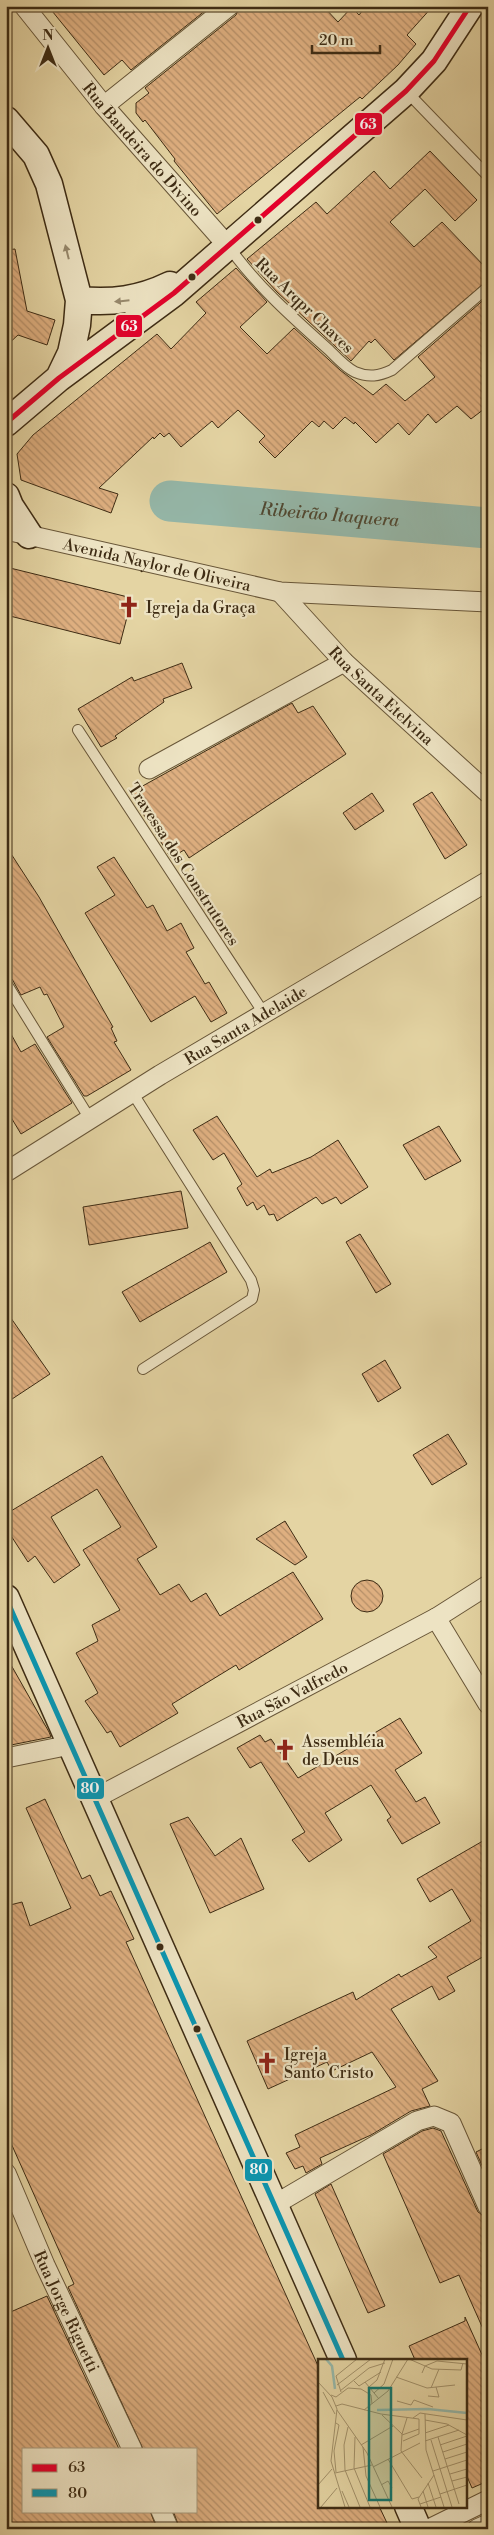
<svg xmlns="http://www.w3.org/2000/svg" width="494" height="2535" font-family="'Libre Bodoni',serif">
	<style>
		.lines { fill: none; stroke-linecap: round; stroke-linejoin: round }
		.river { stroke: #95b8aa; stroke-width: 41 }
		.building { fill: url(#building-back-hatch); stroke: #3e2c14 }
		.lane-casing { stroke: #685638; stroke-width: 12 }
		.street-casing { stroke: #685638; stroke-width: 21 }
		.secondary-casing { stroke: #3e2c14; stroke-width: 29 }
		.lane { stroke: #ede3c3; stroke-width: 10 }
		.street { stroke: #ede3c3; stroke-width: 19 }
		.secondary { stroke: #ede3c3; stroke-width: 26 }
		.bus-1-casing { stroke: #ede3c3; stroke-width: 9 }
		.bus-2-casing { stroke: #ede3c3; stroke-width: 9 }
		.bus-1 { stroke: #e4002b; stroke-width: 5 }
		.bus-2 { stroke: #0996b2; stroke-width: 5 }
		.oneway { fill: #96886c }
		.bus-dot { fill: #3e2c14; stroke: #ede3c3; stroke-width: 2 }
		.labels { text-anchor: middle; stroke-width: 4.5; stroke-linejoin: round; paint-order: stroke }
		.street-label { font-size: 16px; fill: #3e2c14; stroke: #ede3c3 }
		.poi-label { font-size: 16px; fill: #3e2c14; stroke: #ede3c3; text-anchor: start }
		.water-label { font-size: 18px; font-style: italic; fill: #4f4832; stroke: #ede3c3 }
		.inset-river { fill: none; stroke: #95b8aa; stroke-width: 2.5 }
		.inset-road { fill: none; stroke: #a2916a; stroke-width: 1 }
		.view { fill: #0f766e; fill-opacity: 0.15; stroke: #0f766e; stroke-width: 2.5 }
		.inset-edge { fill: none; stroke: #3e2c14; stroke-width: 2.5 }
		.line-badge { stroke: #ede3c3; stroke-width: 2 }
		.badge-label { font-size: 14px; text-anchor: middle; font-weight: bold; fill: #fff }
	</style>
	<defs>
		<pattern id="building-back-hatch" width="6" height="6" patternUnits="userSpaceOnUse" patternTransform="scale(1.25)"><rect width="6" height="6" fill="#deaf80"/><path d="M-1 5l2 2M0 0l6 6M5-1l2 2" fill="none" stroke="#b58f68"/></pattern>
	</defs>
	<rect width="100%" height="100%" fill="#e4d4a3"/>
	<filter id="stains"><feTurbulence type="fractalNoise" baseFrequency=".004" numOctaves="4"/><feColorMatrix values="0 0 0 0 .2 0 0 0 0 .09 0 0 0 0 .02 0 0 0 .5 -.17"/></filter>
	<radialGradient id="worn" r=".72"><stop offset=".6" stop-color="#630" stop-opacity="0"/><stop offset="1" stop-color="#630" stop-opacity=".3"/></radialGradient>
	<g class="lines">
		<path class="river" id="s1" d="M170,501L488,528"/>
	</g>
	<path class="building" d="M48,6H211L131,70L122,60L104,75Z
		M240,6H323L338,22L352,7L359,15L366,6H433L407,35L416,44L398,65L362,99L360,97L217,214L174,161L175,159L145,120L143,122L136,113V103L149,93L145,88L236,15Z
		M430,151L477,200L455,221L425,189L390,222L414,247L442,222L488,270V280L394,360L375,339L371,343L369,341L351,361L277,292L247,259L316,202L327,214L374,171L390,189Z
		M15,249L27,311L55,320L47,345L18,335L6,346V250Z
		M236,268L267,302L240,327L267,354L294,328L340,370L373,395L386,384L405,401L435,377L418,357L488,296V406L471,419L457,406L436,423L428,414L409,435L398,423L376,443L355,422L354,424L345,417L333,429L324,421L319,427L312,421L275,458L259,442L265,436L238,410L218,428L212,421L181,447L169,433L164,437L160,433L154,439L153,437L99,488L118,494L111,513L21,480L17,454L33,435L157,334L171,349L206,313L196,302Z
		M6,567L132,598L120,644L6,615Z
		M182,663L192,688L163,699L164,702L115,736L117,738L101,747L78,709L132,677L134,681Z
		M292,703L298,713L313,706L346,754L189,858L184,850L171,858L130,793Z
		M432,792L467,845L445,859L413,804Z
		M372,793L384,811L355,830L343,813Z
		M6,846L39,897L113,1027L111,1028L117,1041L114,1042L131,1070L87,1096H84L47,1037L64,1027L47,994L44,995L40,987L21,995L12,979L6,976Z
		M114,857L147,908L153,905L167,931L181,923L194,948L186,952L205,984L209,982L227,1013L211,1022L195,996L151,1022L85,913L115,895L97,867Z
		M6,1025L21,1052L35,1044L72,1103L21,1134L6,1109Z
		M217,1116L257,1177L270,1169L272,1173L311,1157L338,1140L368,1187L341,1204L336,1197L322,1204L316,1197L277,1221L274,1214L269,1215L264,1205L257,1210L253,1202L247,1206L237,1188L242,1184L224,1153L213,1160L193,1130Z
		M439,1126L461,1161L425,1180L403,1145Z
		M181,1191L188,1228L89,1245L83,1207Z
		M360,1234L391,1284L376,1293L346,1242Z
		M210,1242L227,1272L140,1322L122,1292Z
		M6,1311L50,1374L6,1403Z
		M385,1360L401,1388L378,1402L362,1374Z
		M448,1434L467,1464L432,1485L413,1455Z
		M102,1456L157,1547L137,1559L160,1595L179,1584L191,1602L206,1593L220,1616L293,1572L323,1619L239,1670L236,1665L172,1704L178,1713L120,1747L111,1731L107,1733L103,1727L85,1701L98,1693L76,1653L98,1641L92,1625L120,1610L83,1550L121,1527L97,1489L51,1517L80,1565L54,1583L35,1556L28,1562L6,1528V1514Z
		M285,1521L307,1557L295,1565L256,1539Z
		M351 1596a16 16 0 1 1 32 0a16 16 0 1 1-32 0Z
		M6,1656L49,1732L51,1737L6,1746Z
		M400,1718L422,1753L395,1770L416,1802L425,1797L440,1823L402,1844L387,1820L391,1817L371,1785L325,1813L342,1840L309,1862L292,1840L305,1832L261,1762L250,1768L237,1748L260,1735L265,1742L271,1739L298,1778Z
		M45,1799L82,1879L90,1875L100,1896L111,1891L134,1939L126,1942L319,2368V2506H379L387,2523L374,2529H180L173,2511H196V2449H143L68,2287L74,2284L6,2132V1906L22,1902L30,1926L71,1908L26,1808Z
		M188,1817L215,1856L241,1838L264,1889L210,1913L170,1824Z
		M488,1838V1954L447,1977L455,1991L439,2000L432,1986L391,2009L438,2081L422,2089L430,2106L411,2111L371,2135L320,2158L322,2164L306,2173L303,2166L295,2169L286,2153L300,2147L295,2135L396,2087L372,2052L332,2071L327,2062L268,2089L247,2041L353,1992L356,2000L399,1974L401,1977L437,1957L428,1947L471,1921L452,1889L430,1902L417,1879Z
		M433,2128L441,2131L478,2212L488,2218V2340L459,2275L440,2283L383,2154L422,2131Z
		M482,2149L488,2157V2179L476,2152Z
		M331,2184L385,2306L368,2313L315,2194Z
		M47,2296L119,2449H24V2511H150L157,2529H6V2339L10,2338L6,2329V2314Z
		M465,2317L488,2368V2481L472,2488L465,2472V2360H415L409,2346L465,2321Z"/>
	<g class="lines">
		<g class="lane-casing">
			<path id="lane" d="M407,92L488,176
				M229,247C257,286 293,318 329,350C336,357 346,368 355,372C369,378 379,376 392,370L488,287
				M78,730L265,1015
				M6,983L90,1119
				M132,1092L251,1280L254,1290L252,1299L143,1369"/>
		</g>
		<g class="street-casing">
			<g id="street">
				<path id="s2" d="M24,6L104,106L227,245"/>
				<path d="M104,106L229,6"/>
				<path id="s3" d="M6,530L280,592L488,602"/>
				<path id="s4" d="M280,592L344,662L488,793"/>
				<path d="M149,769L344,662"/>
				<path id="s5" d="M6,1172L160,1075L488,881"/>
				<path d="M436,1618L488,1704"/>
				<path d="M6,1758L70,1745"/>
				<path id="s6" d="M94,1799L436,1618L488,1585"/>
				<path id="s7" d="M6,2173L45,2265L132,2449"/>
				<path d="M274,2205L417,2121L434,2116L451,2123L488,2207"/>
				<path d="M161,2511L169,2529"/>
				<path d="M429,2529L488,2500"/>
				<path d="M477,2529L488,2524"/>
			</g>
		</g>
		<g class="secondary-casing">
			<path id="secondary" d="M6,120L36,155L49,184L79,300L77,325L71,353L59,378
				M79,300C112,303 139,300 170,285
				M6,423L59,378L174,293L406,91L434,61L470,6
				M6,496L10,506L29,535
				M6,1598L343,2360
				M408,2506L418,2529"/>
		</g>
		<use href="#lane" class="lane"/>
		<use href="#street" class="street"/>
		<use href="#secondary" class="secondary"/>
		<g class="bus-1-casing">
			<path id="bus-1" d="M6,423L59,378L174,293L406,91L434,61L470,6"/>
		</g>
		<g class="bus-2-casing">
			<path id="bus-2" d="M6,1598L343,2360"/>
		</g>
		<use href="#bus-1" class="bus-1"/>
		<use href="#bus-2" class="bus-2"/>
	</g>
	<defs><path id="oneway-solid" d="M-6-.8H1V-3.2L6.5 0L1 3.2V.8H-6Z" transform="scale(1.25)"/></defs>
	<g class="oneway">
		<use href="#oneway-solid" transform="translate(67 252) rotate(-104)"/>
		<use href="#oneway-solid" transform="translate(122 301) rotate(174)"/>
	</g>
	<defs>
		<g id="church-bare" transform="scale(1.725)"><path d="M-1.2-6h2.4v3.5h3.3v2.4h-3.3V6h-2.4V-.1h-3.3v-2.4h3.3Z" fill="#8f2418" stroke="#ede3c3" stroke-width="2.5" paint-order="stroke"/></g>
	</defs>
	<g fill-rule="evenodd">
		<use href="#church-bare" x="129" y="607"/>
		<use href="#church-bare" x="285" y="1750"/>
		<use href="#church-bare" x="267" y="2063"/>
	</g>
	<g class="bus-dot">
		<circle cx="258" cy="220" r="4.5"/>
		<circle cx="192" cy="277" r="4.5"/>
		<circle cx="160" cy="1947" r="4.5"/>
		<circle cx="197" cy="2029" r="4.5"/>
	</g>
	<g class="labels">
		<g class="street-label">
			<text dy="6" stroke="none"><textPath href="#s2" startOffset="186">Rua Bandeira do Divino</textPath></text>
			<text transform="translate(305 305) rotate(44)" y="6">Rua Arqpr Chaves</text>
			<text dy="6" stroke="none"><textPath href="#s3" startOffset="155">Avenida Naylor de Oliveira</textPath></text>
			<text dy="6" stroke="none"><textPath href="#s4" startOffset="145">Rua Santa Etelvina</textPath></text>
			<text transform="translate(184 864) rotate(57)" y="6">Travessa dos Construtores</text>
			<text dy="6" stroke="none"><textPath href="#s5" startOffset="281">Rua Santa Adelaide</textPath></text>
			<text dy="6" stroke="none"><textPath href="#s6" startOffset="224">Rua São Valfredo</textPath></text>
			<text dy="6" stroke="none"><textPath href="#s7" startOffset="151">Rua Jorge Riguetti</textPath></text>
		</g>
		<g class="poi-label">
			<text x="146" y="613">Igreja da Graça</text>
			<text x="302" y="1747">Assembléia<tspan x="302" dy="18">de Deus</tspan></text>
			<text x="284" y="2060">Igreja<tspan x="284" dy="18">Santo Cristo</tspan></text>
		</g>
		<g class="water-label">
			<text dy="6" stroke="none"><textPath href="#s1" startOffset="160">Ribeirão Itaquera</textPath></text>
		</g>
	</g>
	<g transform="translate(318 2359)">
		<rect width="149" height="149" fill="#e4d4a3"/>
		<path class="inset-river" d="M8,0L14,7L17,30M59,51L110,50L149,54"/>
		<path class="inset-road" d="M91,0L114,10L143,11L145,4M104,14L107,7L119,2L149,5M78,18L109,29L137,26M36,22L41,27L63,13M0,23L14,38L19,50L13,102L27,148M47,23L61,40M19,26L53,0M51,28L59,21L67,0M113,29L121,10M22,32L51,9L67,4M5,33L17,55M23,33L18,17L39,0M56,34L66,25L75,0M13,36L18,38L30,29L43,30L53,36L54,45M110,37L121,38L118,28M79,42L93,46L96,41L115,48M18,47L24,45L63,55L101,60V75L85,82M19,51L49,94L74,148M46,51L70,32L90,0M107,55L108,91L126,148M64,56L84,75L83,92L104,119M95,59L102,54L149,61M107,61L129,65L149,76M30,68L26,86L27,111L42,148M107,74L131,66M84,75L89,59M84,76L101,70M37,78L36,109L52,148M120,78L141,145M113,81L134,148M107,82L141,71M43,86L75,67M122,86L149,77M45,88L48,117L62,148M125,93L149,85M70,100L94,140L101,138M127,100L149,93M55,108L102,84M115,112L149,101M18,113L16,92L21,66L18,64M17,114L54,106M132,115L149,110M134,122L149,118M110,124L118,148M0,126L14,110M63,126L70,122L74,129M24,132L31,148M105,132L110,148M122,135L149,126M102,145L123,138M3,148L19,129M103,148L100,140L116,116"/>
		<path class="view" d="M51,29H73V141H51Z"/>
		<rect width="149" height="149" class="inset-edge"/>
	</g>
	<g class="line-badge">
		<rect x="354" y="112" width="29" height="24" rx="5" fill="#e4002b"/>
		<rect x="115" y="314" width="28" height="24" rx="5" fill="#e4002b"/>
		<rect x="76" y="1777" width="29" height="23" rx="5" fill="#0996b2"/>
		<rect x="244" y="2158" width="29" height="24" rx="5" fill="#0996b2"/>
	</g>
	<g class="badge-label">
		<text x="368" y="129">63</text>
		<text x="129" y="331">63</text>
		<text x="90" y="1793">80</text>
		<text x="259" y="2174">80</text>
	</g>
	<rect width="494" height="2535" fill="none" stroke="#e4d4a3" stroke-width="25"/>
	<rect x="8" y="8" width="479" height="2520" fill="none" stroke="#3e2c14" stroke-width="2.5"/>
	<rect x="12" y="12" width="469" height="2510" fill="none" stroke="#3e2c14"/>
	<rect x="22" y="2448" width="175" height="65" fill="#ede3c3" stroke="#a79a7d"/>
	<rect x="32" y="2464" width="25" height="8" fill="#e4002b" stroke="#a79a7d"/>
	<text x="68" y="2472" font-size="15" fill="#3e2c14">63</text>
	<rect x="32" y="2489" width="25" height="8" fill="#0996b2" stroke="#a79a7d"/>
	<text x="68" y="2498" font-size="15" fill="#3e2c14">80</text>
	<g transform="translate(48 48)" stroke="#ede3c3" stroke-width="4" paint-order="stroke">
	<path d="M0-4L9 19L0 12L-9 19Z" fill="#3e2c14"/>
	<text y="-8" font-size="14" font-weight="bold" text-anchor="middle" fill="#3e2c14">N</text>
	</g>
	<path d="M312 45v8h68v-8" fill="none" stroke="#3e2c14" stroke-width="2.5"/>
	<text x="319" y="45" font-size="15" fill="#3e2c14" stroke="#ede3c3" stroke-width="4" paint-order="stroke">20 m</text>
	<rect width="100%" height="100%" filter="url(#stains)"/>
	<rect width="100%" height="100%" fill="url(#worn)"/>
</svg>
